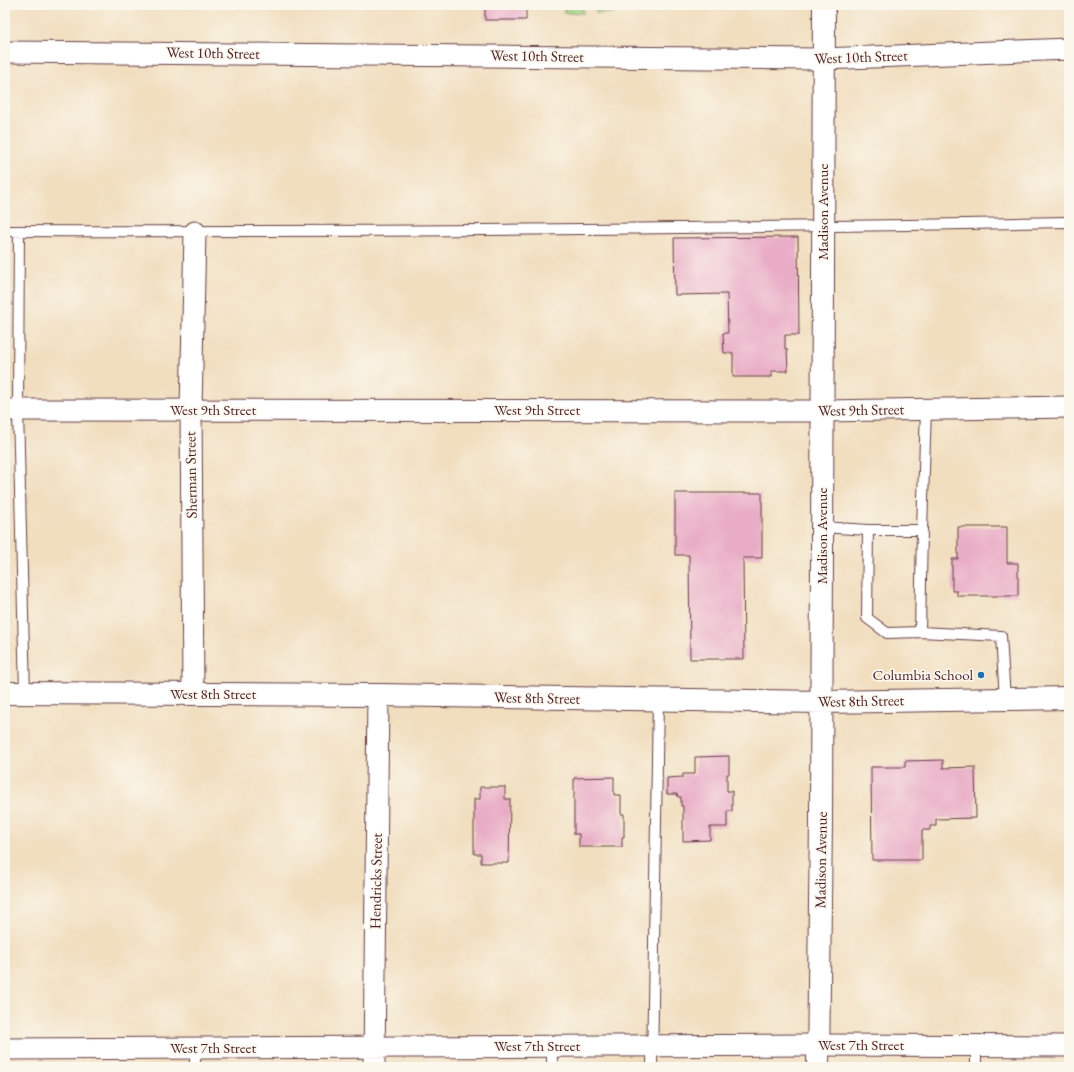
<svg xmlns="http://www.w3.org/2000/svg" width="1074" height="1072" font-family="'EB Garamond',serif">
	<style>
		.green { fill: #9ed485; stroke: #747a58 }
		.building { fill: #e9acc6 }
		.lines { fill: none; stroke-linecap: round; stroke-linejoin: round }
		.service-casing { stroke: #633c41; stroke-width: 12 }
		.minor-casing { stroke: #633c41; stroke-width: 23 }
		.tertiary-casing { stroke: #633c41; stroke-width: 24 }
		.service { stroke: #fff; stroke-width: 10 }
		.minor { stroke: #fff; stroke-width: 21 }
		.tertiary { stroke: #fff; stroke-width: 22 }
		.poi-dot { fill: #1f6fb2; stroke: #fbf7ec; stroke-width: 1.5 }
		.labels { text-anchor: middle; stroke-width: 3.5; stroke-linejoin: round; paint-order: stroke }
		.street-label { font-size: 15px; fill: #4a1f2b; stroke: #fbf7ec }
		.poi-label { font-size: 15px; fill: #4a1f2b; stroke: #fbf7ec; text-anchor: end }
	</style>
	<rect width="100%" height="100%" fill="#fbf7ec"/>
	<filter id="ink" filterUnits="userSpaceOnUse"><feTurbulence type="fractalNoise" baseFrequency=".025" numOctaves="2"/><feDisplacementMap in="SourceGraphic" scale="8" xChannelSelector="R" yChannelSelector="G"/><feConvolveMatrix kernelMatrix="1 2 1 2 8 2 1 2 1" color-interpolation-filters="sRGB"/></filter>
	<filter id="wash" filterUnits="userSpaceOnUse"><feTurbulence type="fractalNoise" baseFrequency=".012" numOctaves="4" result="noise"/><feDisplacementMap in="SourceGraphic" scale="16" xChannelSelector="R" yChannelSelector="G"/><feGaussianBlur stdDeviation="0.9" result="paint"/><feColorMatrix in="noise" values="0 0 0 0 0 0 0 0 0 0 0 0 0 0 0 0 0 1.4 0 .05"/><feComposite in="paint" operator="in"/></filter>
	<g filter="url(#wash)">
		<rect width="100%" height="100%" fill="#f1debf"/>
		<path class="green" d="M564,5H583V13H564Z
			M596,5H616V13H596Z"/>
		<g id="blocks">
			<path class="building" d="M485,5H526V20H485Z
				M798,237L799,335H785V349H787L788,371H772V377H733V353H724L723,333H728L727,294L675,295L674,238Z
				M675,493H762V558H743L744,659H690L689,555H675Z
				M958,527H1007V563H1018V596H957V591H952V559H958Z
				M729,756V774H727V791H732V811H727V827H710V840L683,841V806H681V797H678L677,794H667V778L683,777V774H695V757Z
				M943,760V768L975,767L976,818L936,819V826H930V830H922V860H872L871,767H905V761Z
				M614,777V795H621V814H624V837H622V847H579V834H574V778Z
				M480,787H505V799H510L509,863H481V854H474V799H480Z"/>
		</g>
	</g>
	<g filter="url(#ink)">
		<use href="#blocks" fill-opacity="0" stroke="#633c41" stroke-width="1"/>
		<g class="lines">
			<g class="service-casing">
				<path id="service" d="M5,231C360,232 714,229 1069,222
					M19,231L18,410L25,693
					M926,409L922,530L920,632L1001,636L1005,699
					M822,527L868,530
					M920,632L887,633L867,618L868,530H922
					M195,1048V1067
					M552,1067V1046
					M652,1067L658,699
					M976,1067V1046"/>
			</g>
			<g class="minor-casing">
				<path id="minor" d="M5,52L823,59L1069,49
					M5,410L823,411L1069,407
					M193,694L191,409L195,232
					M5,1049L818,1045L1069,1046
					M374,1067L378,695"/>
			</g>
			<g class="tertiary-casing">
				<path id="tertiary" d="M5,693L378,695L822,702L1069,698
					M818,1067L821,822L824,5"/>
			</g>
			<use href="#service" class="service"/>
			<use href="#minor" class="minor"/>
			<use href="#tertiary" class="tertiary"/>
		</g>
	</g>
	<circle class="poi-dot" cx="981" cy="675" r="4"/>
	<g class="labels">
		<g class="street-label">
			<text transform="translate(213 53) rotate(1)" y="5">West 10th Street</text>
			<text transform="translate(537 56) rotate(1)" y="5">West 10th Street</text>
			<text transform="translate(861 57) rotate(-2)" y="5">West 10th Street</text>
			<text transform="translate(823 212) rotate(-90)" y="5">Madison Avenue</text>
			<text x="213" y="415">West 9th Street</text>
			<text x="537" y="415">West 9th Street</text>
			<text transform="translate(861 410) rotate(-1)" y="5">West 9th Street</text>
			<text transform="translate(191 475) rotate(-91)" y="5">Sherman Street</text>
			<text transform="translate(822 536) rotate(-90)" y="5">Madison Avenue</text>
			<text x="213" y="699">West 8th Street</text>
			<text transform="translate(537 698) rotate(1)" y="5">West 8th Street</text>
			<text transform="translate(861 701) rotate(-1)" y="5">West 8th Street</text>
			<text transform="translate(821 860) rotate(-89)" y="5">Madison Avenue</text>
			<text transform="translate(376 881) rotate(-89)" y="5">Hendricks Street</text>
			<text x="861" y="1050">West 7th Street</text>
			<text x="537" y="1051">West 7th Street</text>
			<text x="213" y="1053">West 7th Street</text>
		</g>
		<g class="poi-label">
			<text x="973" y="680">Columbia School</text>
		</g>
	</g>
	<rect width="1074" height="1072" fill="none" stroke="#fbf7ec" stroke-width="20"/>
</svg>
